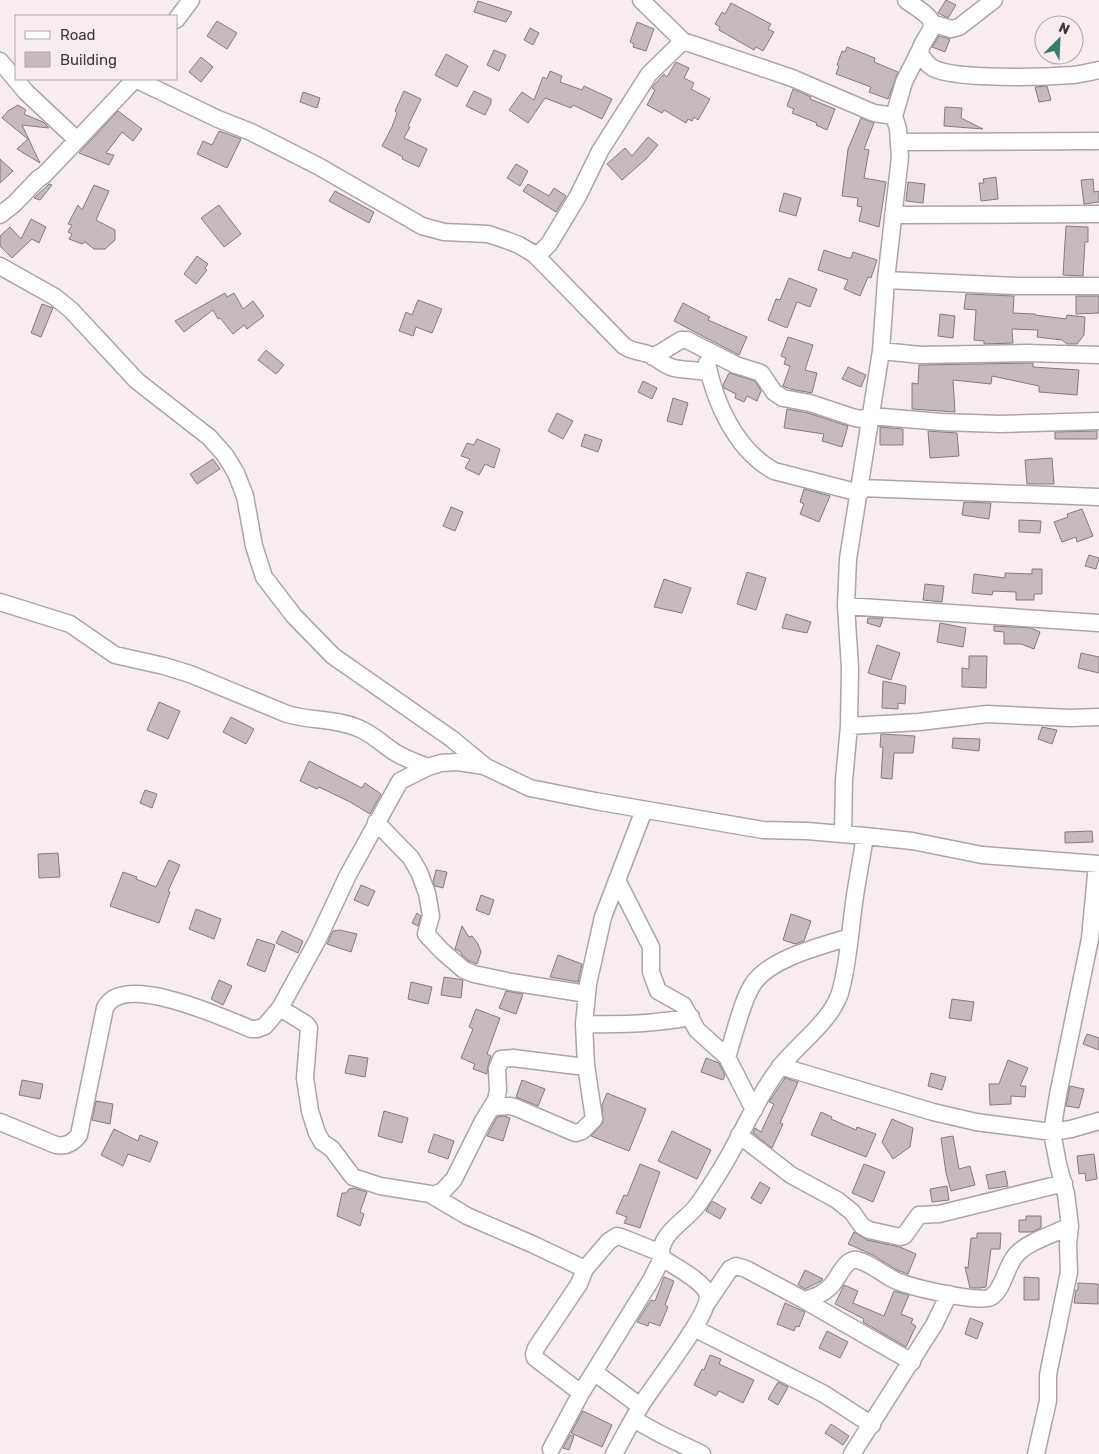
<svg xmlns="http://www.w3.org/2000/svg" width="1099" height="1454" font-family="Rubik,sans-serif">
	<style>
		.building { fill: #c6babc; stroke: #867b7d }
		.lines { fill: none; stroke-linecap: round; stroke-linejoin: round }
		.street-casing { stroke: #afa3a6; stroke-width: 19 }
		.street { stroke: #fff; stroke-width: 16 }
	</style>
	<rect width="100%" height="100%" fill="#f8ecee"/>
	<path class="building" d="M946,0L956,5L948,18L938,13Z
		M478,1L512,12L506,22L474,12Z
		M731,3L771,24L768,29L774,32L763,51L756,47L754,50L719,30L720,27L715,24L722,12L725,14Z
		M217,21L237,33L227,49L207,36Z
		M637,22L654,29L646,51L633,47L634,44L630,42Z
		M530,28L539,33L533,45L524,40Z
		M939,36L950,39L945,52L932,47Z
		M847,47L875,58L874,62L898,72L888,99L869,92L871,87L836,74L839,66L837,65L842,51L845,52Z
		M494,50L506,55L499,71L487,65Z
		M446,54L468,66L457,87L435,75Z
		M201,57L213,67L201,82L189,72Z
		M676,62L689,68L684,78L694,83L691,89L710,99L698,120L694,117L692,121L688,119L686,123L664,110L662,113L647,105L655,90L652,88L654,85L664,74L667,77Z
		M550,71L562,76L560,82L582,90L584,86L612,99L602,119L573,105L571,108L545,98L528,123L509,110L522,92L534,100L543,77L547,79Z
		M1047,86L1051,100L1039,102L1035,87Z
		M793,89L811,97L810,99L835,109L827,130L816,125L817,123L792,113L794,109L787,106Z
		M404,91L421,99L408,126L410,127L404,138L427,149L419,167L402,159L403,157L382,146L392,127L397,113L395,111Z
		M474,91L491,99V103L485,115L466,106Z
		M303,92L320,98L317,108L300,102Z
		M18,105L26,110L24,114L43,122L49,128L22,125L40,163L17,149L28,139L2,118L8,111Z
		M945,107L962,108L961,118L983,129L944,126Z
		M118,111L142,129L133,141L122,132L106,153L114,155L109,165L79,153Z
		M861,118L874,123L864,149L869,150L864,178L886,182L879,227L859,221L862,207L857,206L858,198L842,196L848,149Z
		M219,131L241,139L227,168L197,154L203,141L212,145Z
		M648,137L658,145L646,159L622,180L607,164L625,148L632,156Z
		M0,159L13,171L0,183Z
		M516,164L528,171L520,186L507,178Z
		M996,177L998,199L981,201L979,183H984L983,179Z
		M1093,179L1094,192L1099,191V202L1084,204L1081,180Z
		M908,182L925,184L923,203L906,201Z
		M49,184L52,185L40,200L34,198Z
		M528,184L549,196L554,188L566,196L556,212L523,191Z
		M94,185L109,191L96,220L115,230V240L105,249H94L85,242L82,244L69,239L72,234L68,232L72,225L68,224L78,205L82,210Z
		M335,191L374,212L369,223L329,201Z
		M784,193L801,198L796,216L779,211Z
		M219,205L241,234L224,247L201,218Z
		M31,219L46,227L39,243L32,239L12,258L0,246V236L10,227L21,239Z
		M1066,226L1088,227V242H1085L1083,276L1063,275Z
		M824,250L848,258H851L853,252L877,260L871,278L868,277L860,296L844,289L848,280L818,270Z
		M197,256L208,264L205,268L207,270L196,284L184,274Z
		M789,278L817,289L810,307L797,302L787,328L768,320L776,299L780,300Z
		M225,293L227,297L234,293L243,309L253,301L264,316L247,329L244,325L233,334L220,318L218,319L213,310L184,332L175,321Z
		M966,294L1014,296L1013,313L1035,314V315L1066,319L1067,315L1085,317L1084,335L1077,344H1067L1062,340L1037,337L1038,330L1012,329L1013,343L984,344V341L974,340L976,310L964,309Z
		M1076,296H1099V313L1076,314Z
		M418,300L442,309L432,333L416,327L413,336L399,331L406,312L412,315Z
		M683,303L710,317L708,320L747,337L739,355L674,321Z
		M42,304L53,308L41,337L31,333Z
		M940,314L955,316L953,338L938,336Z
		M788,337L813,345L805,370L817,373L812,393L790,389L783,386L790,366L784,364L786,358L781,356Z
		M266,350L284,365L276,374L258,360Z
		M1033,363V367L1079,370L1077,395L1039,392V386L992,376L991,384L953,380L955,412L912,409V383L918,384L919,365Z
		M848,367L866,375L861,387L842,379Z
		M729,373L755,381L761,391L757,401L747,396L744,402L735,398L736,394L724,388L723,385Z
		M643,381L657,388L652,399L638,392Z
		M673,398L688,403L682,425L667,421Z
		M787,409L808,413L848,426L842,447L822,441L824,434L784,428Z
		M557,413L573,421L563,439L548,431Z
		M880,427L903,429V445H880Z
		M928,431L957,433L959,456L930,458Z
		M1097,431V439H1055V432Z
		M585,434L602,440L598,452L581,446Z
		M477,439L500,449L494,468L485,464L479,475L465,468L470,459L461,456L467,443L474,445Z
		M1052,458L1054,484H1027L1025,460Z
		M213,459L220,469L197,484L190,474Z
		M804,489L830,496L819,522L800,514L804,504L800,502Z
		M964,502L991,503L989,519L962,515Z
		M451,507L463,512L455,531L443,526Z
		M1082,509L1093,536L1077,542L1076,537L1062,542L1054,522L1068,517L1067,514Z
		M1019,520L1041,521L1040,533L1019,532Z
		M1089,555L1099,558L1096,569L1085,566Z
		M1032,569H1042V594H1034V600H1016V592L993,591L992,595L972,593L974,574L1005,578V573L1032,574Z
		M747,572L766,578L756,610L737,604Z
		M664,579L691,588L682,613L654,607Z
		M925,584L944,586L942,602L923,600Z
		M786,614L811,622L807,633L782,628Z
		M868,618H883L880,627L867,623Z
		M940,623L966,628L963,647L937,642Z
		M994,626L1031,628L1040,632L1034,649L1021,644H1004V632L994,631Z
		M877,645L900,653L891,680L868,673Z
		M1081,653L1099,657V673L1078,668Z
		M969,656H987L986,688L962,687V668L969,669Z
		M883,681L906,686L905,704L898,703V709L882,708Z
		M159,702L180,711L168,739L147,730Z
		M231,717L254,729L246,744L223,732Z
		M1042,727L1057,730L1052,744L1038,739Z
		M881,734L915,736L913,753H894L892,779L881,778L883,747H880Z
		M953,738L980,739L979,751L952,748Z
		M309,761L362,788L365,783L381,794L370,814L350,802L319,787L317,789L300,781Z
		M145,790L157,794L152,808L140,803Z
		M1092,831L1093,842L1065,843V832Z
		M58,853L60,877L39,878L38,854Z
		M169,860L180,865L168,891L170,892L159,923L110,906L123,872L137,877L136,879L156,887Z
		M436,870L447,872L443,888L435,886L433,882Z
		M361,885L375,891L368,906L354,900Z
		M481,895L494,900L489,915L476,910Z
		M196,909L221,919L214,939L189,929Z
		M417,913L421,916L418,926L412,923Z
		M791,914L811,921L804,941L795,944L783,940Z
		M462,926L469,937L472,936L478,944L481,952L477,964L469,961L461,954V952L455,949Z
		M340,930L357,934L351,952L327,944L333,931Z
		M282,931L303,941L298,953L276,943Z
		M257,939L275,945L265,972L247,965Z
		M558,955L582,964L578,982L550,977Z
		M444,977L463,980L461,998L441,995Z
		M219,980L232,986L223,1005L211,999Z
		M411,982L432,987L428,1004L408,999Z
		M506,991L523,994L516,1014L499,1008Z
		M952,999L974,1002L971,1021L949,1018Z
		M476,1009L500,1018L487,1054L491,1056L488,1066L487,1074L473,1069L475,1064L461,1058L473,1029L469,1027Z
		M1087,1034L1099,1038V1050L1083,1044Z
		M349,1055L368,1058L365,1077L345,1073Z
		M706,1058L719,1063L725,1075L723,1080L701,1072Z
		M1008,1060L1028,1068L1020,1086H1026L1025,1097L1011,1096V1104L990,1105L989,1084H999Z
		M931,1073L946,1077L942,1090L928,1086Z
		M785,1078L798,1082L780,1123L783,1124L772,1148L753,1133L755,1128L761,1132L774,1104L769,1102Z
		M22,1080L43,1084L40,1099L19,1095Z
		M522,1080L545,1089L538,1106L516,1097Z
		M1070,1086L1084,1089L1079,1108L1066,1106Z
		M607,1093L646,1109L629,1151L591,1136L603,1123L602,1105Z
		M96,1101L113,1104L110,1124L92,1120Z
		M384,1111L408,1118L402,1143L378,1136Z
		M821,1112L832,1117L831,1119L856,1130L857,1127L876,1134L866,1157L811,1135Z
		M504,1116L510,1118L503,1141L487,1136L497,1117Z
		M892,1119L913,1128L910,1147L893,1159L882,1142Z
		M114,1129L138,1141L140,1135L158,1142L150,1162L128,1154L123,1166L101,1155Z
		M672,1131L711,1150L697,1179L658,1161Z
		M434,1134L454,1141L448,1159L428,1152Z
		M953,1136L959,1169L970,1166L975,1185L951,1191L946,1173L941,1138Z
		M1094,1154L1097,1179L1086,1181L1085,1173L1079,1174L1077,1156Z
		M640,1164L660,1172L640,1228L624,1223L627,1217L616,1213L624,1195L627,1196Z
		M864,1164L885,1172L873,1202L852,1193Z
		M1005,1171L1008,1186L989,1189L986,1175Z
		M760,1182L770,1188L761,1204L751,1198Z
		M947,1186L949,1200L932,1202L930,1189Z
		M353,1188L367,1192L360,1212L364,1214L360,1226L337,1216L342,1193H346L349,1189Z
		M712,1201L726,1209L720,1219L706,1211Z
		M1026,1216H1041V1228L1032,1232H1019V1220H1026Z
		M854,1232L867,1240L900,1247L916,1254L908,1274L897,1270L873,1255L848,1244Z
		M977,1233H1001L1000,1249H991L986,1287L980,1288H970L965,1267L968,1268L971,1238H977Z
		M805,1270L823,1279L821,1281L805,1289L798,1285Z
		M664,1277L674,1281L665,1305L668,1307L660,1326L649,1322L648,1326L637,1322L651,1300L655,1301Z
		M1024,1277L1039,1278V1300H1024Z
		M1078,1283L1098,1284V1304L1074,1303L1076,1290H1078Z
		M844,1285L858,1291L853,1303L884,1316L894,1291L909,1295L901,1314L913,1319L911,1323L916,1326L906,1347L863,1322L864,1319L835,1304Z
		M785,1303L805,1312L799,1327L796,1326L794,1331L777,1324Z
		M970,1318L983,1323L977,1339L965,1334Z
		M827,1331L848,1342L840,1358L819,1348Z
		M710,1355L721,1359L719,1364L754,1380L743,1403L719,1391L716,1396L694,1385L702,1369L704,1370Z
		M778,1382L788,1387L778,1405L768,1399Z
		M583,1411L612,1425L602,1447L571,1433Z
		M831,1424L849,1436L843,1445L825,1433Z
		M570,1435L574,1436L569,1450L563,1448Z"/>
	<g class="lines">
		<g class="street-casing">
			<path id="street" d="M641,0L683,41L792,78L874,113L894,116L898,129L900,157L886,280L881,351L848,559L846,606L850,668L849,726L844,780L843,834
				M906,0C913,6 924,11 930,19C939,31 914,44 922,57C925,61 929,66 933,68C955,80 1045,77 1073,75C1081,74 1090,72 1099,70
				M176,20L191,0
				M932,23L951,29L959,27L994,0
				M0,61L26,92L77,140
				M135,79L218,119L251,132L318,166L422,226L444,232L488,234L506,240L519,245L534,254L546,266L624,346C634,353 645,351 654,357C661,361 665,366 674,368C687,371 695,369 709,373
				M894,116L904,82L921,48
				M899,142L1099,141
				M0,215L14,204L38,179L44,175L135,79
				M893,215L1099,214
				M534,254L542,251L549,244L578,196L600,151L649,74L683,41
				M0,266L55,297L71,310L137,381L209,437L225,455L236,473L245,496L254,546L264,577L294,616L333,656L452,739L486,767L530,788L595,801L763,830L807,831L865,836L912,841L982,855L1099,864
				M886,280L1016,286H1099
				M881,351L921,355L1026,353L1099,355
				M653,357L681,340H687L736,365L761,373L774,392L783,398L810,403L855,418L862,419L871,416L941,422L1000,424L1099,421
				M707,363C715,403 736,450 774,471L860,493
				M861,488L1099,497
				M0,602L70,624L115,655L164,666L190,674L287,714C310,721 334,718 358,728C373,734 383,745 396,753C406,759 418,763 428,767
				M846,606L1099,623
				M849,726L919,722L987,714L1070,718L1099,717
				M376,822L411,858L419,872L427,893L431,916L426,934L442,951L464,970L474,974L511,982L587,994
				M617,880L651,947V972L658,991L683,1005L697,1030L727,1057L754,1110
				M280,1008L306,1024L309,1028L305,1078L310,1111L317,1133L322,1142L332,1149L353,1177L380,1186L430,1194L467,1216L532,1244L585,1269
				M584,1024C620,1025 655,1024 691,1017
				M727,1057C734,1037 742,1000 753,984C770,958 822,946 850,937
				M780,1066L933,1112L976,1122L1052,1132L1071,1129L1099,1121
				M493,1107L510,1106L517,1108L575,1133L582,1131L594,1119L586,1065L584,1024L588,984L603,917L644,810
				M0,1122L56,1145C66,1147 73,1143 79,1135L105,1008C123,971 224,1018 251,1029H257L265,1026L280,1008L317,941L348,875L400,781L428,767L441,763L458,762L484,766
				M739,1135L791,1175L837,1200L852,1212L862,1226L869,1230L900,1237L904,1236L919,1215L939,1214L1064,1183
				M433,1195L443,1191L454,1179L483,1121L496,1100L498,1090L497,1069L501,1059L513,1058L577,1066L586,1065
				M804,1300C815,1297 823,1294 831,1286C838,1279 845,1258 857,1260C872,1263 884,1276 897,1281C911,1287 980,1304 991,1297C1003,1290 1006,1266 1016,1255C1027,1242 1054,1234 1070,1226
				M707,1303L730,1269L736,1266L746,1269L804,1300L912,1362
				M694,1328L824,1394L872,1425
				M594,1372L640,1406
				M581,1393L535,1358L534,1354L536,1348L579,1284L585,1269L609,1241L617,1236L621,1237L661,1253
				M633,1419L662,1435L702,1454
				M551,1449L581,1393L651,1280L662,1258
				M614,1454C623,1438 631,1422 640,1407C651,1387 714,1311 707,1293C703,1281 674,1266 662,1258C656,1236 685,1221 696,1207C703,1198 709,1188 715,1179C739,1143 754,1101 780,1067C798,1044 831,1021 840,993C849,962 850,928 855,896C858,876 862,856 865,836
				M852,1454L934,1325L949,1294
				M1036,1454L1048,1401V1375L1069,1272L1068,1244L1070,1226L1066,1194L1058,1164L1052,1132L1058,1095L1090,939L1097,864"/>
		</g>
		<use href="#street" class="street"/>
	</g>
	<rect x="15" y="15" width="162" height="65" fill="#f8ecee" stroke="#aea4a6"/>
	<rect x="25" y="31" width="25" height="8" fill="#ffffff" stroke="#aea4a6"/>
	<text x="60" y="40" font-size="15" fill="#3e393a">Road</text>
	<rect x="25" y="52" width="25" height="15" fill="#c6babc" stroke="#aea4a6"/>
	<text x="60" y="65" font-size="15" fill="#3e393a">Building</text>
	<g transform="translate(1059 40) rotate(24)"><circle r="24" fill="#f8ecee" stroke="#aea4a6"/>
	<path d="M0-4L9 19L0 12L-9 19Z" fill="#397c6f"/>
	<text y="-8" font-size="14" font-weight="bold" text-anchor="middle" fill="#3e393a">N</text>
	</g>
</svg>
